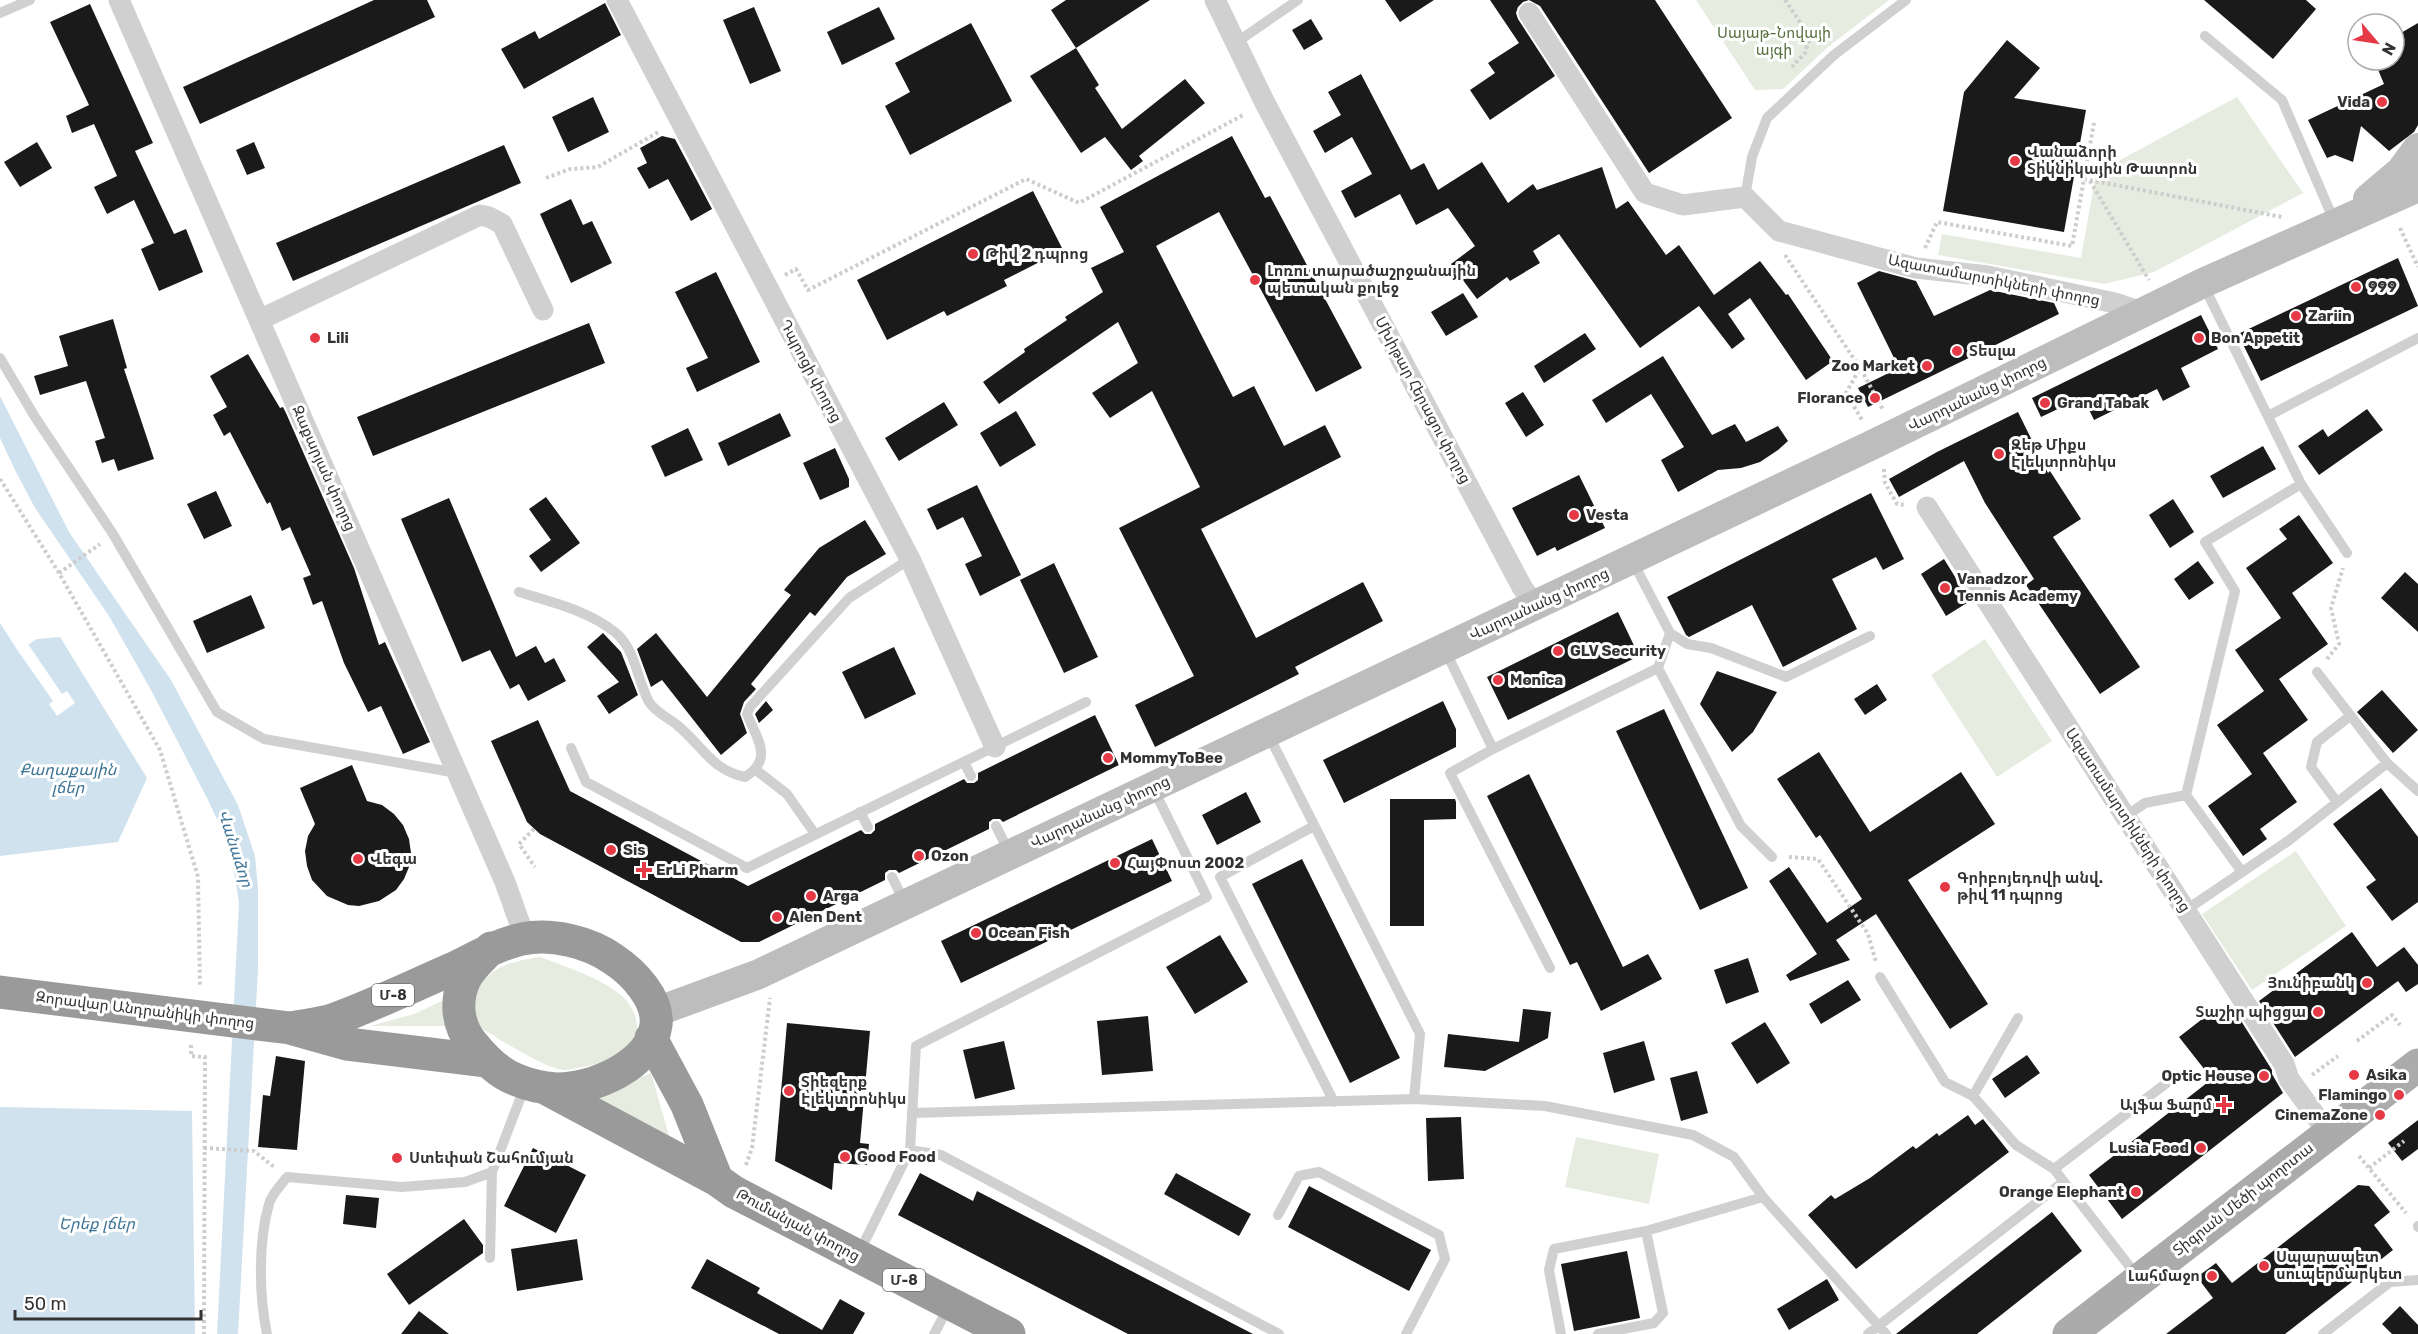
<svg xmlns="http://www.w3.org/2000/svg" width="2418" height="1334" font-family="Rubik,'Noto Sans Armenian',sans-serif">
	<style>
		.green { fill: #e6ecdf }
		.water { fill: #cfe2ee }
		.pier { fill: #fff }
		.building { fill: #1a1a1a }
		.lines { fill: none; stroke-linecap: round; stroke-linejoin: round }
		.path { stroke: #cdcdcd; stroke-width: 4; stroke-dasharray: 3 3; stroke-linecap: butt }
		.lane { stroke: #d0d0d0; stroke-width: 10 }
		.street { stroke: #d0d0d0; stroke-width: 21 }
		.secondary { stroke: #bdbdbd; stroke-width: 30 }
		.primary { stroke: #ababab; stroke-width: 33 }
		.highway { stroke: #9a9a9a; stroke-width: 33 }
		.poi-dot { fill: #e63946; stroke: #fff; stroke-width: 2 }
		.labels { text-anchor: middle; stroke-width: 6; stroke-linejoin: round; paint-order: stroke }
		.shield { fill: #fff; stroke: #707070; stroke-width: 1.5 }
		.shield-label { font-size: 14px; font-weight: bold; fill: #333 }
		.park-label { font-size: 15px; fill: #56703f; stroke: #fff }
		.poi-label { font-size: 15px; font-weight: bold; fill: #333; stroke: #fff; text-anchor: start }
		.street-label { font-size: 15px; fill: #333; stroke: #fff }
		.water-label { font-size: 16px; font-style: italic; fill: #3f7597; stroke: #fff }
	</style>
	<rect width="100%" height="100%" fill="#fff"/>
	<path class="green" d="M1696,0H1889L1828,47L1783,89L1755,90Z
		M2237,97L2303,193L2154,272L2104,284L1938,255L1942,234L2081,258L2096,173Z
		M1985,639L2052,741L1997,777L1931,675Z
		M2296,851L2346,926L2252,990L2202,914Z
		M540,957C564,966 604,979 623,997C640,1013 644,1042 621,1055C610,1061 594,1065 582,1067C576,1068 569,1070 563,1070C544,1068 496,1037 478,1026L471,994C495,966 504,963 540,957Z
		M446,999L447,1026H370L414,1014Z
		M651,1073L669,1136L592,1097Z
		M1576,1137L1659,1154L1649,1204L1565,1187Z"/>
	<path class="water" d="M0,396L69,532L171,680L238,805L255,856L258,888V969L238,1334H217L239,903L230,848L208,800L151,690L109,616L35,508L15,470L0,438Z
		M0,623L18,651L37,639L60,637L147,778L118,842L0,856Z
		M0,1107L192,1111L195,1334H0Z"/>
	<path class="pier" d="M28,644L62,694L67,691L75,703L57,716L49,704L53,701L18,651Z"/>
	<path class="building" d="M374,0H427L435,17L200,124L183,87Z
		M1066,0H1150L1076,48L1051,10Z
		M1385,0H1434L1400,22Z
		M1490,0H1655L1732,118L1649,173L1540,6L1529,0L1523,2L1518,7L1516,13L1518,19L1555,76L1490,120L1470,90L1495,73L1488,63L1519,43Z
		M2204,0H2306L2316,9L2273,59Z
		M605,3L621,35L524,89L501,49L535,31L539,39Z
		M90,4L153,143L135,151L174,234L186,229L203,272L159,291L141,249L154,243L134,200L107,214L94,187L117,176L94,124L72,133L66,116L89,105L50,22Z
		M754,7L781,71L750,84L723,20Z
		M879,7L895,39L842,65L827,32Z
		M1311,19L1323,39L1304,50L1292,30Z
		M971,23L1012,101L910,155L885,106L910,92L895,63Z
		M2418,23V125L2414,132L2389,151L2361,126L2353,162L2335,155L2327,158L2308,120L2384,84L2374,60H2394V37Z
		M2007,40L2040,68L2014,98L2086,110L2064,232L1943,211L1964,92Z
		M1076,48L1099,85L1095,88L1122,129L1185,79L1205,103L1139,156L1143,161L1131,170L1105,137L1081,153L1030,76Z
		M1361,74L1411,170L1424,163L1438,190L1482,162L1508,203L1533,184L1537,190L1602,167L1616,209L1628,201L1666,255L1679,245L1714,295L1760,261L1786,295L1788,294L1833,361L1806,380L1750,298L1728,314L1745,339L1732,349L1699,306L1640,348L1559,234L1533,251L1540,263L1510,281L1507,277L1477,299L1451,264L1475,246L1448,208L1416,225L1400,194L1355,218L1341,191L1372,174L1352,137L1325,153L1313,131L1341,115L1328,92Z
		M593,97L609,132L568,152L552,117Z
		M662,136L675,139L712,209L691,221L668,179L649,189L637,168L647,163L640,148Z
		M1232,136L1265,198L1270,196L1362,368L1316,392L1219,212L1156,246L1233,397L1254,386L1284,446L1325,425L1341,457L1201,529L1256,638L1363,582L1383,621L1295,667L1299,674L1155,747L1135,705L1194,676L1119,528L1200,487L1152,391L1110,418L1092,393L1138,363L1118,322L999,404L983,382L1025,352L1024,349L1067,320L1065,317L1103,292L1091,268L1124,252L1100,207Z
		M37,142L52,168L20,187L4,162Z
		M254,142L265,168L247,175L236,150Z
		M504,145L521,183L293,281L276,243Z
		M1033,191L1063,250L1004,280L1007,286L947,316L944,311L887,340L857,280Z
		M571,199L583,225L592,221L612,263L571,283L540,214Z
		M2398,258L2418,306L2261,381L2238,334Z
		M1879,271L1916,281L1934,316L1990,290L2054,303L2059,314L1868,407L1858,388L1899,368L1857,283Z
		M716,272L760,362L697,392L686,368L708,358L675,292Z
		M1463,293L1478,317L1446,336L1431,312Z
		M2201,315L2218,349L2181,368L2190,387L2163,401L2157,389L2094,420L2083,397L2041,417L2032,398Z
		M113,319L127,368L124,369L154,459L118,471L114,459L102,463L95,441L105,438L86,381L40,395L34,376L68,366L59,336Z
		M589,323L605,363L373,456L357,417Z
		M1585,333L1596,349L1544,383L1534,366Z
		M248,354L280,408L283,407L286,413L354,568L379,645L385,642L430,742L403,754L381,706L368,712L344,663L322,601L313,605L303,578L311,575L290,527L282,531L270,502L267,504L230,432L224,436L213,415L227,407L210,376Z
		M1663,356L1712,435L1735,424L1746,442L1778,426L1788,441L1778,450L1760,462L1741,468L1718,470L1678,492L1661,460L1684,447L1651,394L1606,423L1592,400Z
		M1523,392L1544,425L1526,437L1505,403Z
		M944,402L958,425L899,461L885,438Z
		M2367,409L2383,430L2319,475L2298,446L2323,429L2328,437Z
		M1016,411L1036,445L1000,467L980,433Z
		M2018,412L2048,473L2050,471L2081,519L2053,537L2140,667L2100,694L2026,585L2034,579L1985,503L1964,461L1899,497L1889,479L1937,452Z
		M780,413L791,436L728,466L718,443Z
		M688,428L703,460L665,477L651,446Z
		M2263,446L2276,469L2223,498L2210,476Z
		M835,448L849,479V487L820,500L803,463Z
		M1579,475L1605,528L1557,551L1555,547L1537,556L1512,508Z
		M977,485L1021,575L980,596L965,564L982,556L963,517L937,530L927,509Z
		M216,491L232,526L204,539L187,504Z
		M1871,493L1904,559L1883,570L1876,557L1832,579L1857,629L1783,667L1752,605L1689,637L1686,635L1667,597Z
		M546,497L580,543L541,572L529,556L551,540L529,509Z
		M449,498L516,657L536,646L545,663L554,658L566,681L528,701L519,684L510,689L490,650L462,662L401,519Z
		M2173,499L2194,532L2170,548L2149,515Z
		M2299,515L2333,563L2292,593L2328,644L2279,679L2308,720L2263,753L2297,802L2260,829L2267,839L2243,856L2208,806L2252,774L2217,725L2264,691L2235,650L2281,618L2246,568L2287,539L2279,529Z
		M865,520L886,554L847,577L815,616L810,612L751,684L756,689L744,702L740,714L747,733L721,755L662,680L651,687L637,649L656,633L707,697L791,595L784,590L819,548Z
		M1944,559L1970,601L1946,616L1921,574Z
		M2198,561L2214,583L2189,600L2174,579Z
		M1054,563L1098,657L1064,673L1020,580Z
		M2405,572L2418,584V632L2381,598Z
		M251,595L265,628L207,653L193,621Z
		M1618,612L1639,656L1508,720L1487,677Z
		M603,633L621,652L638,695L609,714L597,696L619,682L587,647Z
		M894,647L916,694L865,719L842,672Z
		M1717,671L1777,692L1753,732L1732,752L1700,704Z
		M1877,684L1887,700L1865,715L1854,699Z
		M2382,690L2418,730L2393,753L2357,712Z
		M766,701L773,710L759,723L755,714Z
		M1443,701L1456,729V747L1344,803L1323,760Z
		M1664,709L1748,888L1700,910L1616,731Z
		M1095,715L1119,765L1003,822L1000,819H993L989,822V829L899,873L896,870H889L885,873V880L759,942H741L540,834L527,822L491,741L538,720L570,791L748,886L861,830L865,834H871L875,830V824L964,779L967,783H974L978,780V773Z
		M1819,752L1870,832L1961,772L1995,824L1908,880L1988,1004L1950,1029L1876,914L1836,940L1850,960L1790,981L1786,975L1817,954L1769,881L1789,867L1827,923L1862,899L1820,835L1816,838L1777,779Z
		M352,765L367,801L382,805L394,814L403,825L409,839L411,853L409,867L404,879L396,890L379,901L359,906L348,905L327,896L312,880L307,866L305,851L308,836L315,824L300,788Z
		M1529,774L1623,967L1648,954L1662,979L1601,1011L1577,962L1570,965L1487,796Z
		M2381,788L2418,837V902L2392,921L2366,887L2376,880L2333,824Z
		M1246,792L1261,822L1217,845L1202,815Z
		M1390,799H1455L1456,802V819L1424,820V926H1390Z
		M1152,839L1172,881L961,983L941,941Z
		M1302,859L1400,1058L1350,1083L1252,884Z
		M2352,932L2377,967L2404,947L2418,965V984L2406,992L2398,981L2295,1057L2259,1001Z
		M1220,935L1248,982L1195,1014L1166,967Z
		M1748,958L1759,992L1726,1004L1714,970Z
		M1848,980L1861,1000L1821,1024L1809,1004Z
		M2219,1006L2232,1021L2238,1016L2272,1070V1074L2283,1093L2122,1219L2089,1175L2212,1079L2179,1037Z
		M1523,1009L1551,1012L1548,1038L1485,1071L1444,1067L1448,1034L1519,1042Z
		M1148,1016L1153,1071L1102,1075L1097,1021Z
		M1765,1022L1790,1063L1757,1084L1731,1043Z
		M787,1023L870,1031L860,1143L869,1144L867,1165L834,1163L832,1190L775,1161Z
		M1004,1041L1015,1089L975,1099L963,1050Z
		M1644,1041L1655,1080L1614,1093L1603,1053Z
		M2027,1055L2040,1073L2005,1098L1992,1079Z
		M276,1056L305,1061L297,1150L258,1147L263,1095L270,1096Z
		M1697,1071L1708,1113L1681,1121L1670,1078Z
		M1968,1115L1975,1125L1983,1119L2009,1152L1856,1269L1808,1215L1831,1195L1835,1199L1870,1178L1913,1146L1916,1149L1937,1133L1939,1136Z
		M1461,1117L1464,1179L1428,1181L1426,1118Z
		M2418,1120V1149L2402,1161L2388,1143Z
		M533,1148L586,1175L556,1233L504,1206Z
		M920,1173L973,1201L977,1191L1253,1334H1128L898,1215Z
		M1176,1173L1251,1214L1239,1236L1164,1194Z
		M2358,1185L2369,1186L2390,1212L2374,1225L2393,1250L2285,1334H2166L2213,1298L2197,1277L2216,1263L2232,1283Z
		M1309,1186L1431,1250L1409,1291L1288,1227Z
		M346,1195L379,1198L376,1228L343,1224Z
		M2052,1212L2082,1251L1977,1334H1896Z
		M464,1219L483,1245V1253L409,1305L387,1274Z
		M577,1239L583,1280L517,1291L511,1249Z
		M1627,1251L1640,1318L1574,1331L1561,1264Z
		M707,1259L760,1288L757,1293L822,1330L840,1299L865,1313L853,1334H779L691,1288Z
		M1827,1279L1839,1300L1789,1330L1777,1309Z
		M2400,1306L2418,1325V1334H2392L2382,1324Z
		M419,1311L449,1334H401Z"/>
	<g class="lines">
		<path class="path" d="M1785,0L1810,37L1805,53L1792,67
			M546,178L570,169L598,167L660,131
			M2084,179L2282,217
			M2090,181L2149,280
			M2400,228L2418,267
			M1925,248L1937,222L2072,246L2094,123
			M1785,255L1860,368L1846,393L1862,420
			M785,275L796,269L808,290L1026,179L1079,203L1245,114
			M1861,369L1883,410
			M1884,469L1885,483L1897,504L1906,505
			M0,479L59,573L160,750L198,877L200,987
			M59,573L100,544
			M2327,659L2339,644L2331,608L2343,568
			M534,829L519,844L535,867
			M1789,857L1818,859L1868,934L1876,962
			M2357,1041L2392,1015L2400,1025
			M191,1045V1056L205,1057L204,1334
			M2312,1075L2338,1056
			M204,1148L254,1151L274,1167
			M2359,1156L2406,1213
			M746,1165L752,1148L770,998
			M2369,1168L2404,1141"/>
		<path class="lane" d="M0,13L30,0
			M2205,36L2282,100L2335,223
			M1237,42L1298,0
			M1745,197L1752,157L1767,118L1834,55L1906,0
			M0,358L35,417L113,534L217,712L264,739L457,773
			M2268,416L2418,338
			M2301,484L2347,553
			M1633,562L1670,633L1658,668L1741,826L1772,857
			M519,592C551,602 590,611 616,633C636,650 637,680 649,702C655,712 669,718 677,725C702,745 711,770 745,777C774,759 757,739 747,714L750,707L849,598L910,559
			M1670,633L1687,644L1711,648L1786,677L1870,636
			M1445,650L1493,749L1658,668
			M2317,672L2387,763
			M1268,734L1420,1034L1414,1099
			M571,748L586,782L747,868L1086,702
			M1493,749L1450,773L1550,968
			M964,762L971,776
			M756,770L787,794L815,834
			M2186,795L2242,872
			M2337,802L2311,767L2317,742L2350,716
			M860,812L868,827
			M2126,816L2145,803L2186,795L2235,591L2205,542L2301,484L2203,284
			M996,826L1009,852
			M1314,826L1220,877L1334,1102
			M892,877L905,903
			M2186,910L2288,841L2387,763L2418,791
			M1880,977L1945,1082L1973,1096L2016,1145L2054,1169L2137,1276
			M1973,1096L2018,1018
			M912,1113L1414,1099L1545,1106L1693,1135L1734,1157L1763,1197L1886,1334
			M910,1150L941,1155L1279,1334
			M2054,1169L2177,1075
			M1278,1215L1299,1176L1319,1172L1439,1235L1445,1259L1406,1334
			M2418,1226V1227
			M859,1253L910,1150L916,1046L1207,897L1153,788
			M490,1258L492,1172L525,1086
			M267,1334C259,1296 258,1242 269,1204C271,1195 281,1185 287,1177L402,1187L465,1182L492,1172
			M934,1334L948,1308
			M1561,1334L1549,1270L1554,1249L1646,1231L1763,1197
			M1598,1334L1654,1323L1663,1313L1646,1231
			M1868,1334L2063,1182
			M2323,1334L2390,1282L2418,1280"/>
		<path class="street" d="M119,0L505,882L525,938
			M617,0L910,559L995,747
			M1215,0L1265,103L1522,587L1535,606
			M1529,13L1645,193L1683,205L1745,197L1779,231L1916,268L1988,276L2115,303L2144,313
			M259,320L480,215L489,217L502,224L543,310
			M1927,507L2284,1064L2289,1079L2328,1133"/>
		<path class="secondary" d="M2368,199L2401,171L2418,148
			M656,1012L759,974L1874,444L2203,283L2418,187"/>
		<path class="primary" d="M2069,1334L2418,1065"/>
		<path class="highway" d="M0,992L290,1028L347,1044L487,1061
			M290,1028C305,1025 321,1024 335,1019C374,1005 413,986 452,969C475,958 496,945 522,939C552,933 589,942 613,959C633,972 659,999 656,1025C651,1065 592,1090 556,1089C543,1088 529,1085 517,1080C498,1073 484,1058 472,1043C457,1025 455,1000 465,979C470,968 483,957 491,948
			M651,1038L687,1105L717,1180
			M545,1088L717,1180L734,1192L1009,1334"/>
	</g>
	<g class="poi-dot">
		<circle cx="2382" cy="102" r="6"/>
		<circle cx="2015" cy="161" r="6"/>
		<circle cx="973" cy="254" r="6"/>
		<circle cx="1255" cy="280" r="6"/>
		<circle cx="2356" cy="287" r="6"/>
		<circle cx="2296" cy="316" r="6"/>
		<circle cx="315" cy="338" r="6"/>
		<circle cx="2199" cy="338" r="6"/>
		<circle cx="1957" cy="351" r="6"/>
		<circle cx="1927" cy="366" r="6"/>
		<circle cx="1875" cy="398" r="6"/>
		<circle cx="2045" cy="403" r="6"/>
		<circle cx="1999" cy="454" r="6"/>
		<circle cx="1574" cy="515" r="6"/>
		<circle cx="1945" cy="588" r="6"/>
		<circle cx="1558" cy="651" r="6"/>
		<circle cx="1498" cy="680" r="6"/>
		<circle cx="1108" cy="758" r="6"/>
		<circle cx="611" cy="850" r="6"/>
		<circle cx="919" cy="856" r="6"/>
		<circle cx="358" cy="859" r="6"/>
		<circle cx="1115" cy="863" r="6"/>
		<path d="M641 861h6v6h6v6h-6v6h-6v-6h-6v-6h6z"/>
		<circle cx="1945" cy="887" r="6"/>
		<circle cx="811" cy="896" r="6"/>
		<circle cx="777" cy="917" r="6"/>
		<circle cx="976" cy="933" r="6"/>
		<circle cx="2367" cy="983" r="6"/>
		<circle cx="2318" cy="1012" r="6"/>
		<circle cx="2354" cy="1075" r="6"/>
		<circle cx="2264" cy="1076" r="6"/>
		<circle cx="789" cy="1091" r="6"/>
		<circle cx="2399" cy="1095" r="6"/>
		<path d="M2221 1096h6v6h6v6h-6v6h-6v-6h-6v-6h6z"/>
		<circle cx="2380" cy="1115" r="6"/>
		<circle cx="2201" cy="1148" r="6"/>
		<circle cx="845" cy="1157" r="6"/>
		<circle cx="397" cy="1158" r="6"/>
		<circle cx="2136" cy="1192" r="6"/>
		<circle cx="2264" cy="1266" r="6"/>
		<circle cx="2212" cy="1276" r="6"/>
	</g>
	<g class="labels">
		<g class="shield">
			<rect x="372" y="984" width="42" height="22" rx="4.5"/>
			<rect x="883" y="1269" width="42" height="22" rx="4.5"/>
		</g>
		<g class="shield-label">
			<text x="393" y="1000">Մ-8</text>
			<text x="904" y="1285">Մ-8</text>
		</g>
		<g class="park-label">
			<text x="1774" y="38">Սայաթ-Նովայի<tspan x="1774" dy="17">այգի</tspan></text>
		</g>
		<g class="poi-label">
			<text x="2370" y="107" text-anchor="end">Vida</text>
			<text x="2027" y="157">Վանաձորի<tspan x="2027" dy="17">Տիկնիկային Թատրոն</tspan></text>
			<text x="985" y="259">Թիվ 2 դպրոց</text>
			<text x="1267" y="276">Լոռու տարածաշրջանային<tspan x="1267" dy="17">պետական քոլեջ</tspan></text>
			<text x="2368" y="292">999</text>
			<text x="2308" y="321">Zariin</text>
			<text x="327" y="343">Lili</text>
			<text x="2211" y="343">Bon Appetit</text>
			<text x="1969" y="356">Տեսլա</text>
			<text x="1915" y="371" text-anchor="end">Zoo Market</text>
			<text x="1863" y="403" text-anchor="end">Florance</text>
			<text x="2057" y="408">Grand Tabak</text>
			<text x="2011" y="450">Զեթ Միքս<tspan x="2011" dy="17">Էլեկտրոնիկս</tspan></text>
			<text x="1586" y="520">Vesta</text>
			<text x="1957" y="584">Vanadzor<tspan x="1957" dy="17">Tennis Academy</tspan></text>
			<text x="1570" y="656">GLV Security</text>
			<text x="1510" y="685">Monica</text>
			<text x="1120" y="763">MommyToBee</text>
			<text x="623" y="855">Sis</text>
			<text x="931" y="861">Ozon</text>
			<text x="370" y="864">Վեգա</text>
			<text x="1127" y="868">ՀայՓոստ 2002</text>
			<text x="656" y="875">ErLi Pharm</text>
			<text x="1957" y="883">Գրիբոյեդովի անվ.<tspan x="1957" dy="17">թիվ 11 դպրոց</tspan></text>
			<text x="823" y="901">Arga</text>
			<text x="789" y="922">Alen Dent</text>
			<text x="988" y="938">Ocean Fish</text>
			<text x="2355" y="988" text-anchor="end">Յունիբանկ</text>
			<text x="2306" y="1017" text-anchor="end">Տաշիր պիցցա</text>
			<text x="2366" y="1080">Asika</text>
			<text x="2252" y="1081" text-anchor="end">Optic House</text>
			<text x="801" y="1087">Տիեզերք<tspan x="801" dy="17">Էլեկտրոնիկս</tspan></text>
			<text x="2387" y="1100" text-anchor="end">Flamingo</text>
			<text x="2212" y="1110" text-anchor="end">Ալֆա Ֆարմ</text>
			<text x="2368" y="1120" text-anchor="end">CinemaZone</text>
			<text x="2189" y="1153" text-anchor="end">Lusia Food</text>
			<text x="857" y="1162">Good Food</text>
			<text x="409" y="1163">Ստեփան Շահումյան</text>
			<text x="2124" y="1197" text-anchor="end">Orange Elephant</text>
			<text x="2276" y="1262">Սպարապետ<tspan x="2276" dy="17">սուպերմարկետ</tspan></text>
			<text x="2200" y="1281" text-anchor="end">Լահմաջո</text>
		</g>
		<g class="street-label">
			<text transform="translate(1994 280) rotate(11)" y="5">Ազատամարտիկների փողոց</text>
			<text transform="translate(811 371) rotate(62)" y="5">Դպրոցի փողոց</text>
			<text transform="translate(1977 394) rotate(-26)" y="5">Վարդանանց փողոց</text>
			<text transform="translate(1423 400) rotate(62)" y="5">Մխիթար Հերացու փողոց</text>
			<text transform="translate(324 468) rotate(66)" y="5">Զաքարյան փողոց</text>
			<text transform="translate(1539 604) rotate(-25)" y="5">Վարդանանց փողոց</text>
			<text transform="translate(1100 812) rotate(-25)" y="5">Վարդանանց փողոց</text>
			<text transform="translate(2128 820) rotate(57)" y="5">Ազատամարտիկների փողոց</text>
			<text transform="translate(145 1010) rotate(7)" y="5">Զորավար Անդրանիկի փողոց</text>
			<text transform="translate(2243 1199) rotate(-38)" y="5">Տիգրան Մեծի պողոտա</text>
			<text transform="translate(798 1225) rotate(28)" y="5">Թումանյան փողոց</text>
		</g>
		<g class="water-label">
			<text x="68" y="775">Քաղաքային<tspan x="68" dy="18">լճեր</tspan></text>
			<text transform="translate(236 848) rotate(72)" y="6">Վանաձոր</text>
			<text x="97" y="1229">Երեք լճեր</text>
		</g>
	</g>
	<g transform="translate(2376 42) rotate(119)"><circle r="28" fill="#ffffff" stroke="#adadad" stroke-width="1.5"/>
	<path d="M0-4.5L10 22L0 15L-10 22Z" fill="#e63946"/>
	<text y="-9" font-size="16" font-weight="bold" text-anchor="middle" fill="#333333">N</text>
	</g>
	<path d="M15 1310v9h186v-9" fill="none" stroke="#333333" stroke-width="3"/>
	<text x="24" y="1310" font-size="18" fill="#333333" stroke="#ffffff" stroke-width="4.5" paint-order="stroke">50 m</text>
</svg>
